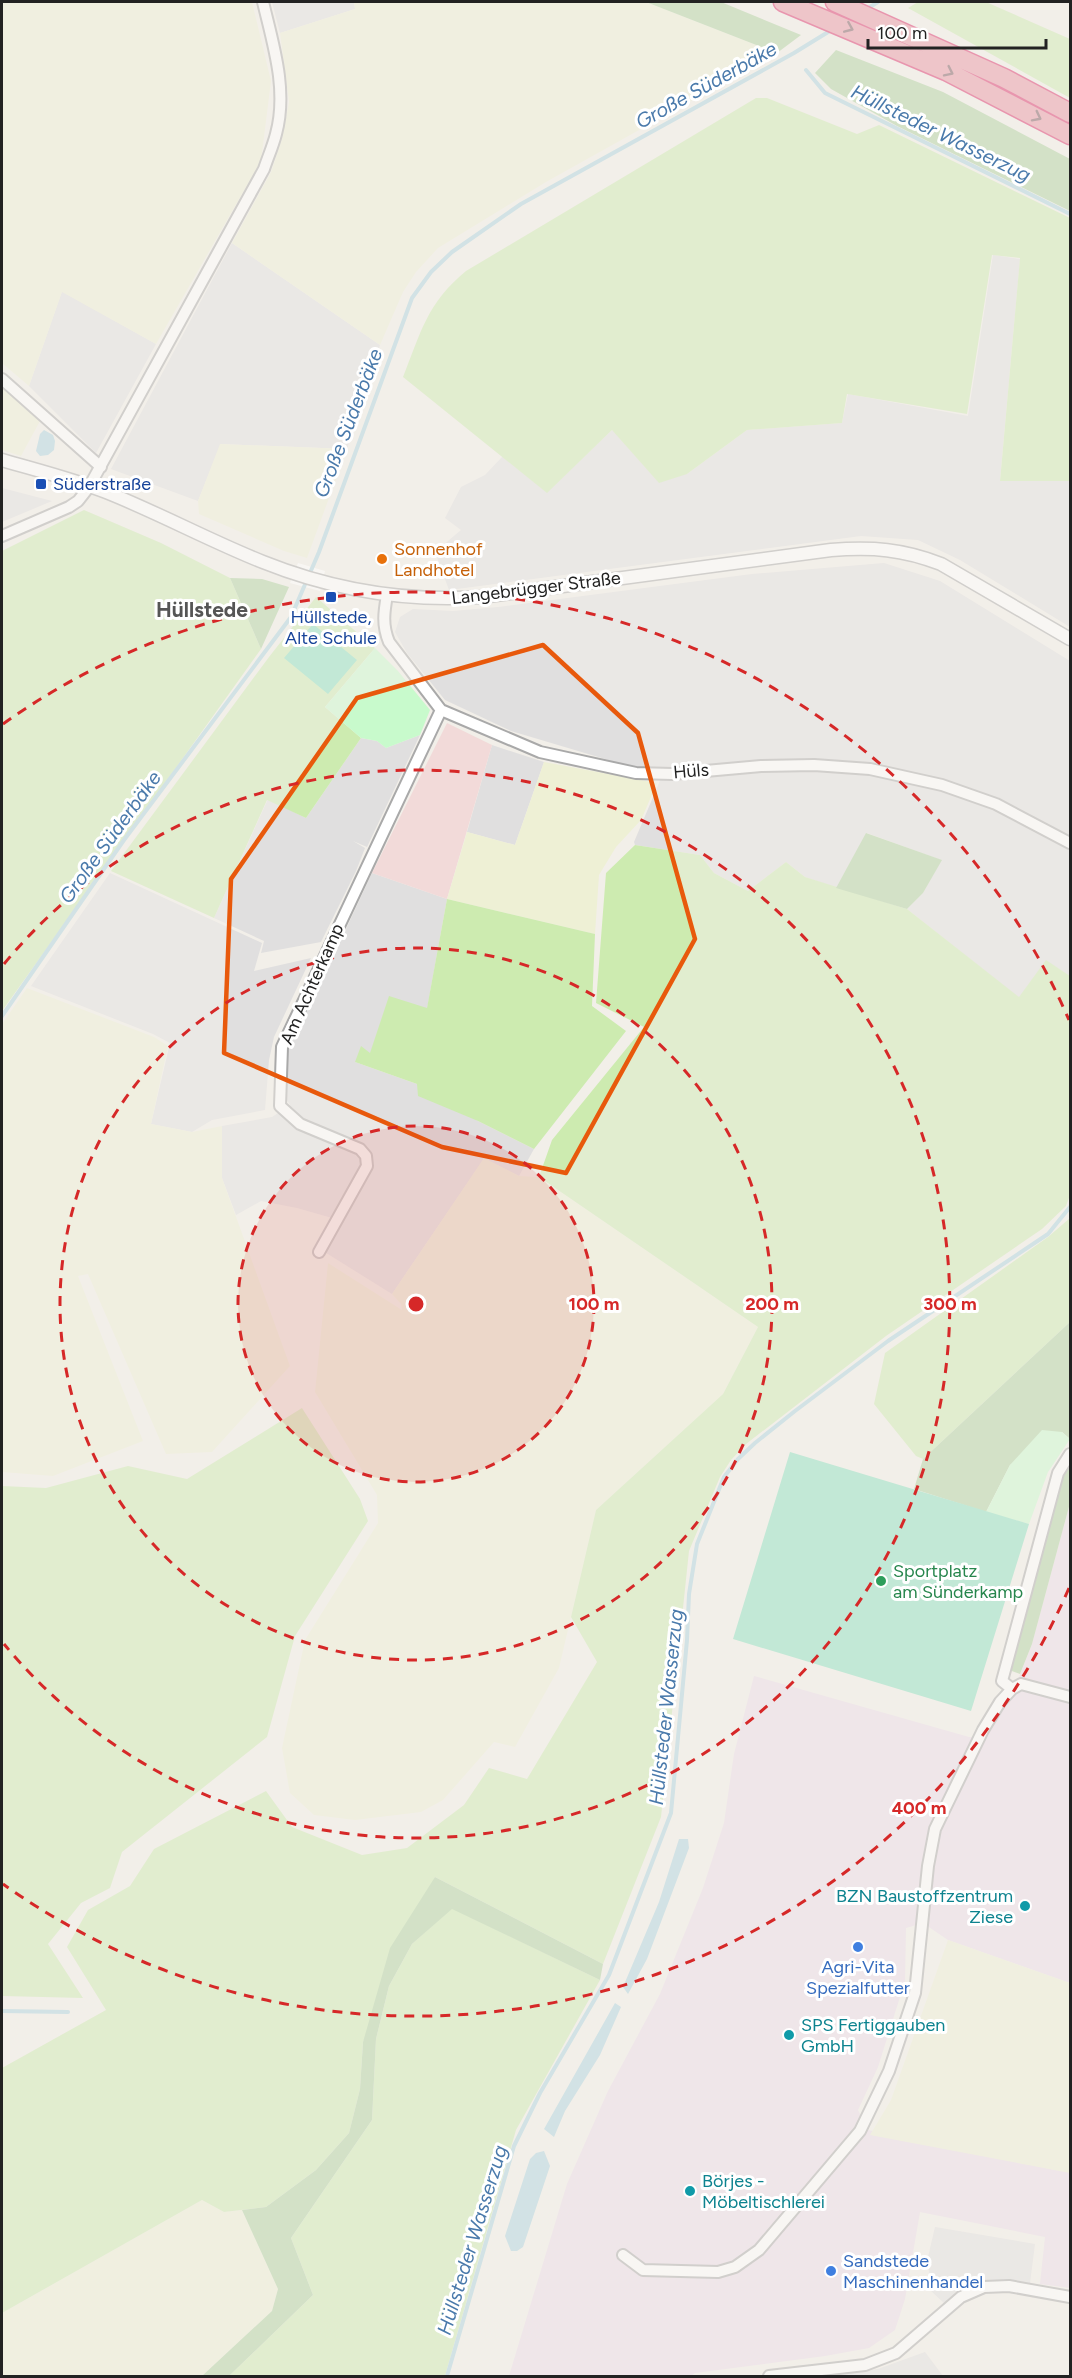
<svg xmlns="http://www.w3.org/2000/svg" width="1072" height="2378" font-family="Figtree,sans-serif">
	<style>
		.residential { fill: #e0dfdf }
		.commercial { fill: #f2dad9 }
		.industrial { fill: #ebdbe8 }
		.farmland { fill: #eef0d5 }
		.grass { fill: #cdebb0 }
		.forest { fill: #add19e }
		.park { fill: #c8facc }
		.pitch { fill: #88e0be }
		.water { fill: #aad3df }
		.pier { fill: #fff }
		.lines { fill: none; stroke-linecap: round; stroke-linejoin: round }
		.stream { stroke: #aad3df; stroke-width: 4 }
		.minor-casing { stroke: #a9a9a9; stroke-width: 14 }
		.tertiary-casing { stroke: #a9a9a9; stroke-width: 15 }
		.motorway-casing { stroke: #dc2a67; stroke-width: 21 }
		.minor { stroke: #fff; stroke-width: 10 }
		.tertiary { stroke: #fff; stroke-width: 12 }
		.motorway { stroke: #e892a2; stroke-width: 18 }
		.oneway { stroke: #7b545c }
		.marked { fill: none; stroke: #e8590c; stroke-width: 4.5; stroke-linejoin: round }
		.ring { fill: none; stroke: #d62828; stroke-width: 3; stroke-dasharray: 10 8 }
		.transit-dot { fill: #1a4fb4; stroke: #fff; stroke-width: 2 }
		.food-dot { fill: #e8710a; stroke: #fff; stroke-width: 2 }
		.leisure-dot { fill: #2e9e5b; stroke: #fff; stroke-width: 2 }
		.culture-dot { fill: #0f9aa8; stroke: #fff; stroke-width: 2 }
		.shop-dot { fill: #3f7fe0; stroke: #fff; stroke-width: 2 }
		.labels { text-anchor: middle; stroke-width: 6; stroke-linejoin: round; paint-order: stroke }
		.transit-label { font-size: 18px; fill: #164399; stroke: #fff; text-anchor: start }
		.food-label { font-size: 18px; fill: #c56008; stroke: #fff; text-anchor: start }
		.street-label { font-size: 18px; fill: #222; stroke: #fff }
		.leisure-label { font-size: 18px; fill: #27864d; stroke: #fff; text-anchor: start }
		.culture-label { font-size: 18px; fill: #0d838f; stroke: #fff; text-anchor: start }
		.shop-label { font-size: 18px; fill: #366cbe; stroke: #fff }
		.water-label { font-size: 20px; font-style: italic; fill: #4a7aab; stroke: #fff }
		.quarter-label { font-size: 21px; font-weight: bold; fill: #555; stroke: #fff }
		.centre { fill: #d62828; stroke: #fff; stroke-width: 3 }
		.ring-label { font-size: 18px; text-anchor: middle; font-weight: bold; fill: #d62828; stroke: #fff; stroke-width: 6; stroke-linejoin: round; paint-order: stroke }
	</style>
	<rect width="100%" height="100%" fill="#f2efe9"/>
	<path class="residential" d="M272,2H354L355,9L280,33Z
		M232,243L380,345L347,449L221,444L198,501L111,469Z
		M993,255L1020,259L1000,480L1070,481V627L960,560L918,540L861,536L449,590L435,552L461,530L445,518L461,487L485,475L503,456L547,492L612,430L687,474L747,430L842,423L848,394L968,416Z
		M62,291L156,344L96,453L29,386Z
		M2,488L52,501L2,522Z
		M884,563L940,581L1070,661V976L1046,961L1019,998L907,909L923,893L941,860L867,833L836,888L805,877L786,862L748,891L714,873L700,855L635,845L634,842L662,776L511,731L445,700L407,653L395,632L400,617L413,609L453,611L498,607L752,574Z
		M420,735L367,847L353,841L365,848L356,871L321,942L261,953L264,941L214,918L268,799L306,818L361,738L377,741L386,748Z
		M492,745L544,762L515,845L467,832Z
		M110,873L262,943L254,971L311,958L274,1037L269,1060L265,1110L212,1120L192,1132L151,1124L170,1043L153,1034L31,986Z
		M372,873L447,899L427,1009L370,1054L355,1062L417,1084L478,1121L534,1149L519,1176L484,1159L392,1294L323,1251L339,1220L297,1208L261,1201L236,1215L222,1178V1126L272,1117L290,1105L285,1097V1049L332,959Z
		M935,2227L1035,2244L1030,2283L994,2280L971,2285L945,2304L930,2290L928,2257Z
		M925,2352L943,2376H833L878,2369Z"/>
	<path class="commercial" d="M447,723L492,745L447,899L372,873Z"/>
	<path class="industrial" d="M1070,1503V1983L948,1940L923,1923L906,1928L905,1981L878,2067L858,2110L868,2130L1070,2172V2288L1040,2284L1045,2237L920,2212L905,2299L895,2330L869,2348L825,2356L695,2373L691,2376H509L567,2184L608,2091L660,1994L703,1888L724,1823L734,1754L754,1676L969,1737L984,1738L994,1726L992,1708L1011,1697L1032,1644Z"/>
	<path class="farmland" d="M2,2H252L271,81L261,161L156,344L62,292L29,386L2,363Z
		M354,2H646L777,53L546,182L438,248L416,272L403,292L380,345L232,243L271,172L282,139L289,102L280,33L355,9Z
		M2,383L40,421L21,456L2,450Z
		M220,444L347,449L307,558L284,551L199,514L198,501Z
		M544,762L657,783L641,820L616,847L599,875L595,934L447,899L467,832L515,845Z
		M27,988L154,1037L168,1046L151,1124L192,1132L222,1126V1178L290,1366L212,1452L166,1454L88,1274L78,1276L143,1441L53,1476L2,1472V1024Z
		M484,1158L519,1176L539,1177L758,1327L723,1394L596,1510L559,1668L515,1747L494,1742L443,1800L421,1812L355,1820L314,1815L290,1793L282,1748L305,1640L378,1523L377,1495L315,1392L328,1263L402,1310L401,1304L392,1294Z
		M948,1940L1070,1983V2173L870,2135L891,2100Z
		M202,2200L224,2212L242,2210L278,2289L272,2311L202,2376H2V2313Z"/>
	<path class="grass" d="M918,2H986L1070,39V98L908,8Z
		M756,98H767L857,134L879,125L1070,218V481H1000L1020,258L992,255L967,414L847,394L842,423L747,430L687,474L659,483L612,430L547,493L403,377C421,332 427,303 466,271Z
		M84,510L161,543L230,578L261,649L2,1011V551Z
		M316,597L375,648L325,707L361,738L306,818L267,800L214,918L111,871L269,657Z
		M635,845L700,855L714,873L748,891L786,862L805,877L907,909L1019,997L1046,960L1070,976V1195L1066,1206L1042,1229L886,1336L746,1444L731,1460L720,1477L689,1551L661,1817L603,1964L435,1877L363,2042L360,2089L349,2133L316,2170L266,2207L224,2212L202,2200L2,2313V2068L106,2010L67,1947L88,1910L130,1886L154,1849L266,1791L292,1827L362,1855L407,1848L464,1805L489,1768L527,1779L597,1662L571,1617L596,1510L723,1394L758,1327L539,1177L552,1140L644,1027L596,1003L606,873Z
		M447,899L595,934L592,1006L626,1031L534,1149L478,1121L418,1096L417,1084L355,1062L361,1046L370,1053L389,996L427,1008Z
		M1070,1218V1322L923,1459L916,1456L874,1404L885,1353L1048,1237Z
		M302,1408L360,1499L368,1521L295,1636L267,1737L122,1852L110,1888L81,1903L48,1944L83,1998L2,1996V1486L46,1488L128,1466L187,1479Z
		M452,1908L600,1980L516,2130L445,2376H229L313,2295L291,2238L372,2120L376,2039L389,1986L412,1944Z"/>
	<path class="forest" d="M646,2H721L801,35L777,53Z
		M836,50L943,92L1070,159V211L897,126L831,89L815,73Z
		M230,578L262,579L289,587L261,649Z
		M866,833L942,860L923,893L907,909L836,888Z
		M1070,1322V1439L1062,1432L1010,1465L986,1512L914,1489L923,1459Z
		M1070,1465V1503L1032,1644L1020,1674L1009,1670L1063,1476Z
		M435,1877L603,1964L600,1980L452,1909L412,1944L389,1986L376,2039L372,2120L291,2238L313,2295L229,2376H202L272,2311L278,2289L242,2210L266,2207L316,2170L349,2133L360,2089L363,2042L390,1948Z"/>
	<path class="park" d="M375,648L398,671L430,710L420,735L386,748L377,741L361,738L325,707Z
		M1042,1430L1062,1432L1070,1439L1048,1472L1029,1524L986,1512L1010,1465Z"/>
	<path class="pitch" d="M313,624L357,660L328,694L284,658Z
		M790,1452L1029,1524L971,1711L733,1639Z"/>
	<path class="water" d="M44,430L53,435L55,441L54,450L48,455L40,456L36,451L40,434Z
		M679,1839H688L689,1848L647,1959L628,1994L623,1987L659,1902Z
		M615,2003L621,2007L600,2055L565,2111L554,2137L544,2129Z
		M544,2151L550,2166L523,2247L517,2251H511L505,2236L530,2159L536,2153Z"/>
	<path class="pier" d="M298,563L325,571L320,591L290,583Z"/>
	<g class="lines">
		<path class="stream" d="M865,10L878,2
			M806,70L825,93L1070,214
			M2,1016L124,840L291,617L319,552L412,298L431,272L452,252L521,204L794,53L833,29
			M2,2011L68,2012
			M447,2376L514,2146L540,2093L609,1975L671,1813L687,1640L689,1594L697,1544L724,1477L738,1459L755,1443L795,1411L888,1341L1048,1234L1070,1207"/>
		<g class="minor-casing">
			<path id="minor" d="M2,379L101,467
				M2,536L69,507L78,501L89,487L264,169C268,157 273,146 276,134C288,90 273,44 263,2
				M387,595C384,612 382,625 389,642L441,710L540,752L636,773L672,774L761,766L814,765L870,769L942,785L996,804L1070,843
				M319,1252L367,1166L366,1156L360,1149L300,1124L280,1106L282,1047L441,710
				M1012,1689L1002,1681L1058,1473L1070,1454
				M623,2255L643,2270L718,2272L735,2267L759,2250L860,2131L889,2071L915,1993L928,1866L935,1829L983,1730L1000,1702L1012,1689L1021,1684L1070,1697
				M769,2376L865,2365L896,2353L961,2297L984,2287L1009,2286L1070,2297"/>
		</g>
		<g class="tertiary-casing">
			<path id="tertiary" d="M2,460C36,470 72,479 106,492C159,513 210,541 263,562C333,590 406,602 481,597L831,550C873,547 902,549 941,564L1070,639"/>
		</g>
		<g class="motorway-casing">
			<path id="motorway" d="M783,2L946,71L1070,135
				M835,2L1004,78L1070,113"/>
		</g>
		<use href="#minor" class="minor"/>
		<use href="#tertiary" class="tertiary"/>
		<use href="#motorway" class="motorway"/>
	</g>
	<defs><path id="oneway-chevron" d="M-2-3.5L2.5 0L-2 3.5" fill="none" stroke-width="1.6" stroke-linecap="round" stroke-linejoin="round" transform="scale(1.5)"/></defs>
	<g class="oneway">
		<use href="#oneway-chevron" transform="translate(849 28) rotate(23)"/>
		<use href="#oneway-chevron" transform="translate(949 72) rotate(26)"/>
		<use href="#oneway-chevron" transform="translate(1037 117) rotate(27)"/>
	</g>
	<path d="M0 0H1072V2378H0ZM543,645L638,733L695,939L566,1173L442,1147L224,1053L231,879L357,698Z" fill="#f2efe9" fill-opacity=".55" fill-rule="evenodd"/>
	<path class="marked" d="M543,645L638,733L695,939L566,1173L442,1147L224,1053L231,879L357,698Z"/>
	<circle cx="416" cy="1304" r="178" fill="#d62828" fill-opacity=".12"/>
	<g class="ring">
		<circle cx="416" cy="1304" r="178"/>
		<circle cx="416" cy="1304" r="356"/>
		<path d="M4 964A534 534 0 1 1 4 1644"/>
		<path d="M1069 1588A712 712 0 0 1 3 1884M3 724A712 712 0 0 1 1069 1020"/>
	</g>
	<g class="transit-dot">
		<rect x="35" y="478" width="12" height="12" rx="3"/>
		<rect x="325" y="591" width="12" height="12" rx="3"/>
	</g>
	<circle class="food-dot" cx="382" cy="559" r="6"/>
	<circle class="leisure-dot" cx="881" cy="1581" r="6"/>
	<g class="culture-dot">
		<circle cx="1025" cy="1906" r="6"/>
		<circle cx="789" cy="2035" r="6"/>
		<circle cx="690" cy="2191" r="6"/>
	</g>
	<g class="shop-dot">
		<circle cx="858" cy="1947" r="6"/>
		<circle cx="831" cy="2271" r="6"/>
	</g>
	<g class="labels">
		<g class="transit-label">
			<text x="53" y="490">Süderstraße</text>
			<text x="331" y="623" text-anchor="middle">Hüllstede,<tspan x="331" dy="21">Alte Schule</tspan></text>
		</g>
		<g class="food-label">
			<text x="394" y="555">Sonnenhof<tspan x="394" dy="21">Landhotel</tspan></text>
		</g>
		<g class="street-label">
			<text transform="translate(536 588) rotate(-7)" y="6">Langebrügger Straße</text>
			<text transform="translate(691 771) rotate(-5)" y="6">Hüls</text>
			<text transform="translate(312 984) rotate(-66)" y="6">Am Achterkamp</text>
		</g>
		<g class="leisure-label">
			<text x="893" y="1577">Sportplatz<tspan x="893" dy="21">am Sünderkamp</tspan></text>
		</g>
		<g class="culture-label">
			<text x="1013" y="1902" text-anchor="end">BZN Baustoffzentrum<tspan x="1013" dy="21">Ziese</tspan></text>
			<text x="801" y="2031">SPS Fertiggauben<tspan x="801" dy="21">GmbH</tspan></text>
			<text x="702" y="2187">Börjes -<tspan x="702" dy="21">Möbeltischlerei</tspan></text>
		</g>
		<g class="shop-label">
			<text x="858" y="1973">Agri-Vita<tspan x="858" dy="21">Spezialfutter</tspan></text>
			<text x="843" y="2267" text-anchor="start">Sandstede<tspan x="843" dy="21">Maschinenhandel</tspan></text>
		</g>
		<g class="water-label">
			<text transform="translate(706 85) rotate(-29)" y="7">Große Süderbäke</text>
			<text transform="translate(941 133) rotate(26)" y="7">Hüllsteder Wasserzug</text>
			<text transform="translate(348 423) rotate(-69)" y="7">Große Süderbäke</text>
			<text transform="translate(110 837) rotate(-54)" y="7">Große Süderbäke</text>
			<text transform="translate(666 1707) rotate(-84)" y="7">Hüllsteder Wasserzug</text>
			<text transform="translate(472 2240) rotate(-73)" y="7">Hüllsteder Wasserzug</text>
		</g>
		<g class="quarter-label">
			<text x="202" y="617">Hüllstede</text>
		</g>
	</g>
	<circle cx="416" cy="1304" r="9" class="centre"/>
	<g class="ring-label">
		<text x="594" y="1310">100 m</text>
		<text x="772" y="1310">200 m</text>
		<text x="950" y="1310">300 m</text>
		<text x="919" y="1814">400 m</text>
	</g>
	<rect width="1072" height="2378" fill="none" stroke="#222222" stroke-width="6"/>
	<path d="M868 39v9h178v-9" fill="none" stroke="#222222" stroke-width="3"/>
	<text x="877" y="39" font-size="18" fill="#222222" stroke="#ffffff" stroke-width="4.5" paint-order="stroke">100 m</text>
</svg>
